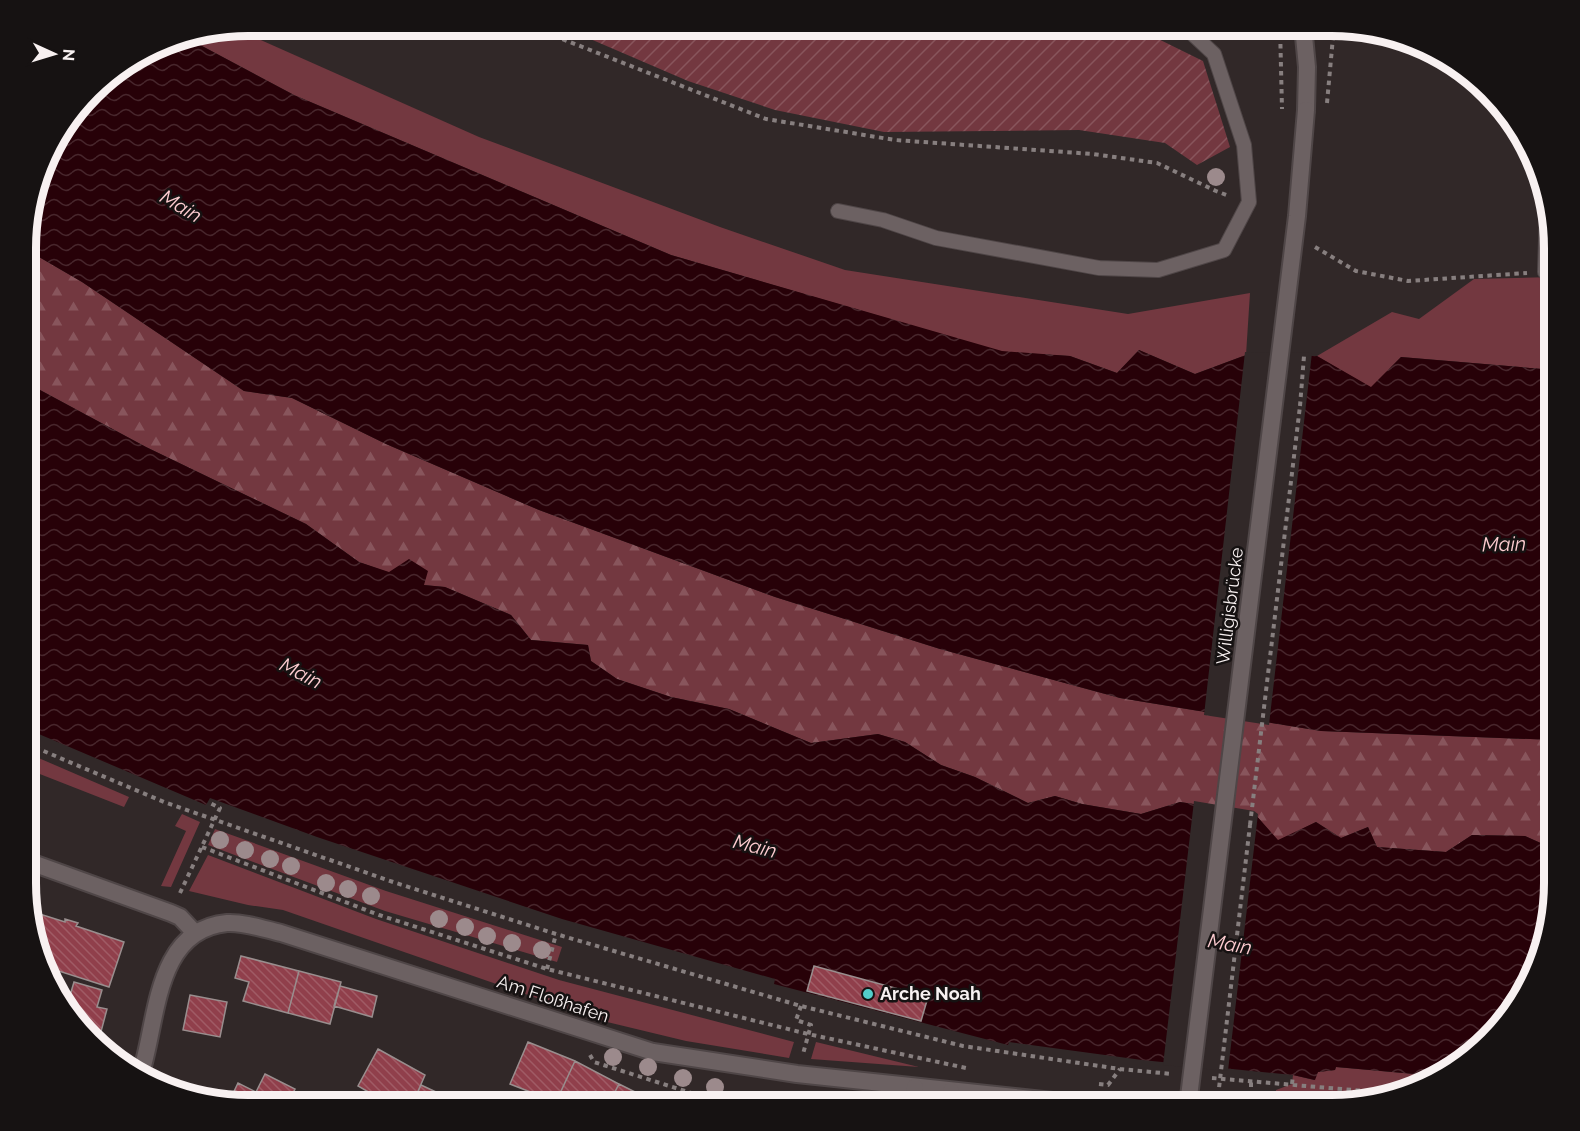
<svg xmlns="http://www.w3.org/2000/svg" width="1580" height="1131" font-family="Raleway,sans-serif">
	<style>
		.grass { fill: #733840 }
		.forest { fill: url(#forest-firs) }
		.garden { fill: url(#garden-furrows) }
		.water { fill: url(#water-waves) }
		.pier { fill: #312828 }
		.building { fill: url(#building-back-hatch); stroke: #998e8e; stroke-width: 1.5 }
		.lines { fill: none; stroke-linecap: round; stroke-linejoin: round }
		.service-casing { stroke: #4f4647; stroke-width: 16 }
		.minor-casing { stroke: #4f4647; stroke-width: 20 }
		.secondary-casing { stroke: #4f4647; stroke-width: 20 }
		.path { stroke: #877f7f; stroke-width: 4; stroke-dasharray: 4.5 4.5; stroke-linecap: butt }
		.service { stroke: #6c6162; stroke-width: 14 }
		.minor { stroke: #6c6162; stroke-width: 16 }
		.secondary { stroke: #6c6162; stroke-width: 16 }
		.secondary-bridge-casing { stroke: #4f4647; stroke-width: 20; stroke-linecap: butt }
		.path-bridge { stroke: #877f7f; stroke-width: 4; stroke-dasharray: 4.5 4.5; stroke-linecap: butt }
		.secondary-bridge { stroke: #6c6162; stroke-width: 16 }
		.tree { fill: #9c8a8c }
		.poi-dot { fill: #53cdca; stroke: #161212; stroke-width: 2 }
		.labels { text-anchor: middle; stroke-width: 5; stroke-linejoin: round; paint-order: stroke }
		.street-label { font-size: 18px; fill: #f8f1f1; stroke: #161212 }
		.poi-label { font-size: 18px; font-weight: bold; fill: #f8f1f1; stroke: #161212; text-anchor: start }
		.water-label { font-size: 20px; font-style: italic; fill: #fecdd1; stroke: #161212 }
		.rim { fill: none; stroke: #f8f1f1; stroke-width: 8 }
	</style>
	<defs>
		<pattern id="forest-firs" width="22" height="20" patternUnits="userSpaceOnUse" patternTransform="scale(1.5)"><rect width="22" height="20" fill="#733840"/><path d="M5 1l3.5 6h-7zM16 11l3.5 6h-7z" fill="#88555c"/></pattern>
		<pattern id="garden-furrows" width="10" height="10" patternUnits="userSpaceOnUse" patternTransform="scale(1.5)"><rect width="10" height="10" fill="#733840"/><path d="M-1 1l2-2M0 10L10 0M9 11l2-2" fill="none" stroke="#88555c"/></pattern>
		<pattern id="water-waves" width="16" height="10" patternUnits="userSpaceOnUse" patternTransform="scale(1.5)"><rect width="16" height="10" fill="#270108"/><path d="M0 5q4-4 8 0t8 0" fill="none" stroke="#47262c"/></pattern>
		<pattern id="building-back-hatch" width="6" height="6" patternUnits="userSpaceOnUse" patternTransform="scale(1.5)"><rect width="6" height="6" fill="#903f4b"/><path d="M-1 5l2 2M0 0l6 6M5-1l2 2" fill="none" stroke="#a05b65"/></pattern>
	</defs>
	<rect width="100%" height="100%" fill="#312828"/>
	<path class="grass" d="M234,28L479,137L720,227L845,270L1128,314L1250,293L1246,355L1195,374L1139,350L1117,373L1070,356L1002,352L671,255L294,95L187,38Z
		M1554,277V370L1401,357L1371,388L1317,356L1392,312L1419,319L1474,279Z
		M27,753L129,797L124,807L27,769Z
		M182,814L200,822L171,887L161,886L186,831L175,826Z
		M215,829L386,891L562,947L557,962L385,911L208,845Z
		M208,855L376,919L559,980L794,1042L789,1058L686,1041L603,1021L283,910L248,905L189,891Z
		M816,1042L919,1067L811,1059Z
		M1336,1067L1436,1076V1078L1430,1083L1333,1105H1280L1276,1101V1090L1292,1084L1293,1075L1314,1080L1318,1072L1335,1070Z"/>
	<path class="forest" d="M27,250L82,282L244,391L292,398L386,444L539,510L775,597L940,649L1120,698L1321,731L1554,740V849L1525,836L1472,835L1446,852L1377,847L1368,827L1341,838L1316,822L1278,841L1254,813L1180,802L1141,814L1082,804L1055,796L1028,803L975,777L941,765L905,742L878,734L811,743L729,709L671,697L617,679L591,661L588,645L531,640L511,615L445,587L423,585L359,562L306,524L146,447L27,383Z"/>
	<path class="garden" d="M560,26H1132L1203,61L1230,147L1197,165L1165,143L1079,130L884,132L775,110L688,81Z"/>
	<path class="water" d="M187,38L294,95L671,255L1002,351L1070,356L1117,373L1139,350L1195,374L1246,355L1317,356L1371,387L1401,357L1554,370V740L1321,731L1120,698L940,649L775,597L539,510L386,444L292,398L244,391L82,282L27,250V219L49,149L101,81L163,42Z
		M27,383L146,447L306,524L359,562L389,572L409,559L428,571L424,585L445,587L511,615L531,640L588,645L591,661L617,679L671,697L729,709L811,743L878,734L905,742L941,765L975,777L1028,803L1055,796L1082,804L1141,814L1180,802L1254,813L1278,840L1316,822L1341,838L1368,827L1377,847L1446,852L1472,835L1525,836L1554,849V897L1538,968L1508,1019L1438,1076L1336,1067L1335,1070L1318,1072L1315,1080L1293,1075L1142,1060L1009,1042L1008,1045L774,984L775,979L562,919L317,837L210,798L206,805L27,729Z"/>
	<path class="pier" d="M1245,352L1312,353L1269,725L1204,715Z
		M1194,801L1254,811L1258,814L1228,1071L1163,1065Z"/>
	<path class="building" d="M27,910L65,922V919L78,923L76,926L124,942L109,987L46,967Z
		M241,956L299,971L288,1013L243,1001L249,982L235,978Z
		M814,966L928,997L921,1021L807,991Z
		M299,971L341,982L330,1024L288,1013Z
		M74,982L102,990L97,1007L107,1009L98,1043L59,999L60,996L69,999Z
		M340,986L377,996L372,1017L334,1006Z
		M190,995L227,1002L220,1037L183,1030Z
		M528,1042L575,1061L556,1102L510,1084Z
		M378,1049L425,1075L412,1105H391L358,1086Z
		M575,1061L619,1084L608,1105H562L556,1102Z
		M265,1074L295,1089L287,1105L228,1104L238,1083L256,1092Z
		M619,1084L661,1105H608Z
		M421,1085L453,1100L451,1105H412Z"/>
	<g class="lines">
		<g class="service-casing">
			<path id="service" d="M838,211L883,220L936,238L1099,268L1158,270L1224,250L1249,202L1244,145L1214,54L1184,26
				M1545,272L1547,207"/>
		</g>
		<g class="minor-casing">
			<path id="minor" d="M27,861L171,913L180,917L195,933
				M140,1076C158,1024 153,930 227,923C244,922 264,929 281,933L653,1052L797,1074L1090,1105"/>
		</g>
		<g class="secondary-casing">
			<path id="secondary" d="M1303,26L1307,67L1306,110
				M914,1105L915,1087
				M950,1105L951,1091"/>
		</g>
		<path class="path" d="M529,26L766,119L895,140L1093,154L1157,163L1216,191L1229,196
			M1315,247L1356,271L1408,281L1527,273
			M27,744L164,802L396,883L556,934L801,1006L963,1046L1120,1069L1172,1074
			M1250,825L1300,406
			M202,847L379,915L547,969L808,1034L966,1068
			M180,893L220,808L208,802
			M547,969L556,934
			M801,1006L796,1020L811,1025L803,1054
			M590,1055L594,1062L729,1105
			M1212,1078L1388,1093
			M1099,1084L1108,1085L1120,1069
			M1292,1084L1293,1075
			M772,1105L783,1092
			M1251,1105V1082"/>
		<use href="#service" class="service"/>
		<use href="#minor" class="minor"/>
		<use href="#secondary" class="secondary"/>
		<g class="secondary-bridge-casing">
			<path id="secondary-bridge" d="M1188,1105L1297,216L1306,110"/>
		</g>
		<path class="path-bridge" d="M1280,26L1282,109
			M1327,103L1334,26
			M1300,406L1304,356
			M1217,1105L1250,825"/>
		<use href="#secondary-bridge" class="secondary-bridge"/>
	</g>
	<g class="tree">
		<circle cx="1216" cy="177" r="9"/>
		<circle cx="220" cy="840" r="9"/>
		<circle cx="245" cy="850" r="9"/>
		<circle cx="270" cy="859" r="9"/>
		<circle cx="291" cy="866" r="9"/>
		<circle cx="326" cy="883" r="9"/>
		<circle cx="348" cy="889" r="9"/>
		<circle cx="371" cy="896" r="9"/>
		<circle cx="439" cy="919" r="9"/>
		<circle cx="465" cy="927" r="9"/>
		<circle cx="487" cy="936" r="9"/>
		<circle cx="512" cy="943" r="9"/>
		<circle cx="542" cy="950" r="9"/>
		<circle cx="613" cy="1057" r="9"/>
		<circle cx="648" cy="1067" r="9"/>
		<circle cx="683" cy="1078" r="9"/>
		<circle cx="715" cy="1087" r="9"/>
	</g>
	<circle class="poi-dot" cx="868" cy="994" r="6"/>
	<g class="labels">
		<g class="street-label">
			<text transform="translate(1230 606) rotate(-83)" y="6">Willigisbrücke</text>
			<text transform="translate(553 999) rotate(18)" y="6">Am Floßhafen</text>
		</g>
		<g class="poi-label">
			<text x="880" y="1000">Arche Noah</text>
		</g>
		<g class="water-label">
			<text transform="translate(181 206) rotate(31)" y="7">Main</text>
			<text transform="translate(1504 544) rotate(-1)" y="7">Main</text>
			<text transform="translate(301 673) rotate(27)" y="7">Main</text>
			<text transform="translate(755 846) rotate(14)" y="7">Main</text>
			<text transform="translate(1230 944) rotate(10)" y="7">Main</text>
		</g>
	</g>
	<path d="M0 0H1580V1131H0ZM248 36H1332A212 212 0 0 1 1544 248V883A212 212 0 0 1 1332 1095H248A212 212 0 0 1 36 883V248A212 212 0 0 1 248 36Z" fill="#161212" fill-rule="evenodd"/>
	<path class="rim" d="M248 36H1332A212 212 0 0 1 1544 248V883A212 212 0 0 1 1332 1095H248A212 212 0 0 1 36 883V248A212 212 0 0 1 248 36Z"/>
	<g transform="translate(54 54) rotate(94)" stroke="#161212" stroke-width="4.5" paint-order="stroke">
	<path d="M0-4.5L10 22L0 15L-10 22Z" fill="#f8f1f1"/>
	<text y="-9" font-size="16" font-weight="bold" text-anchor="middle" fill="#f8f1f1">N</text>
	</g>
</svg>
